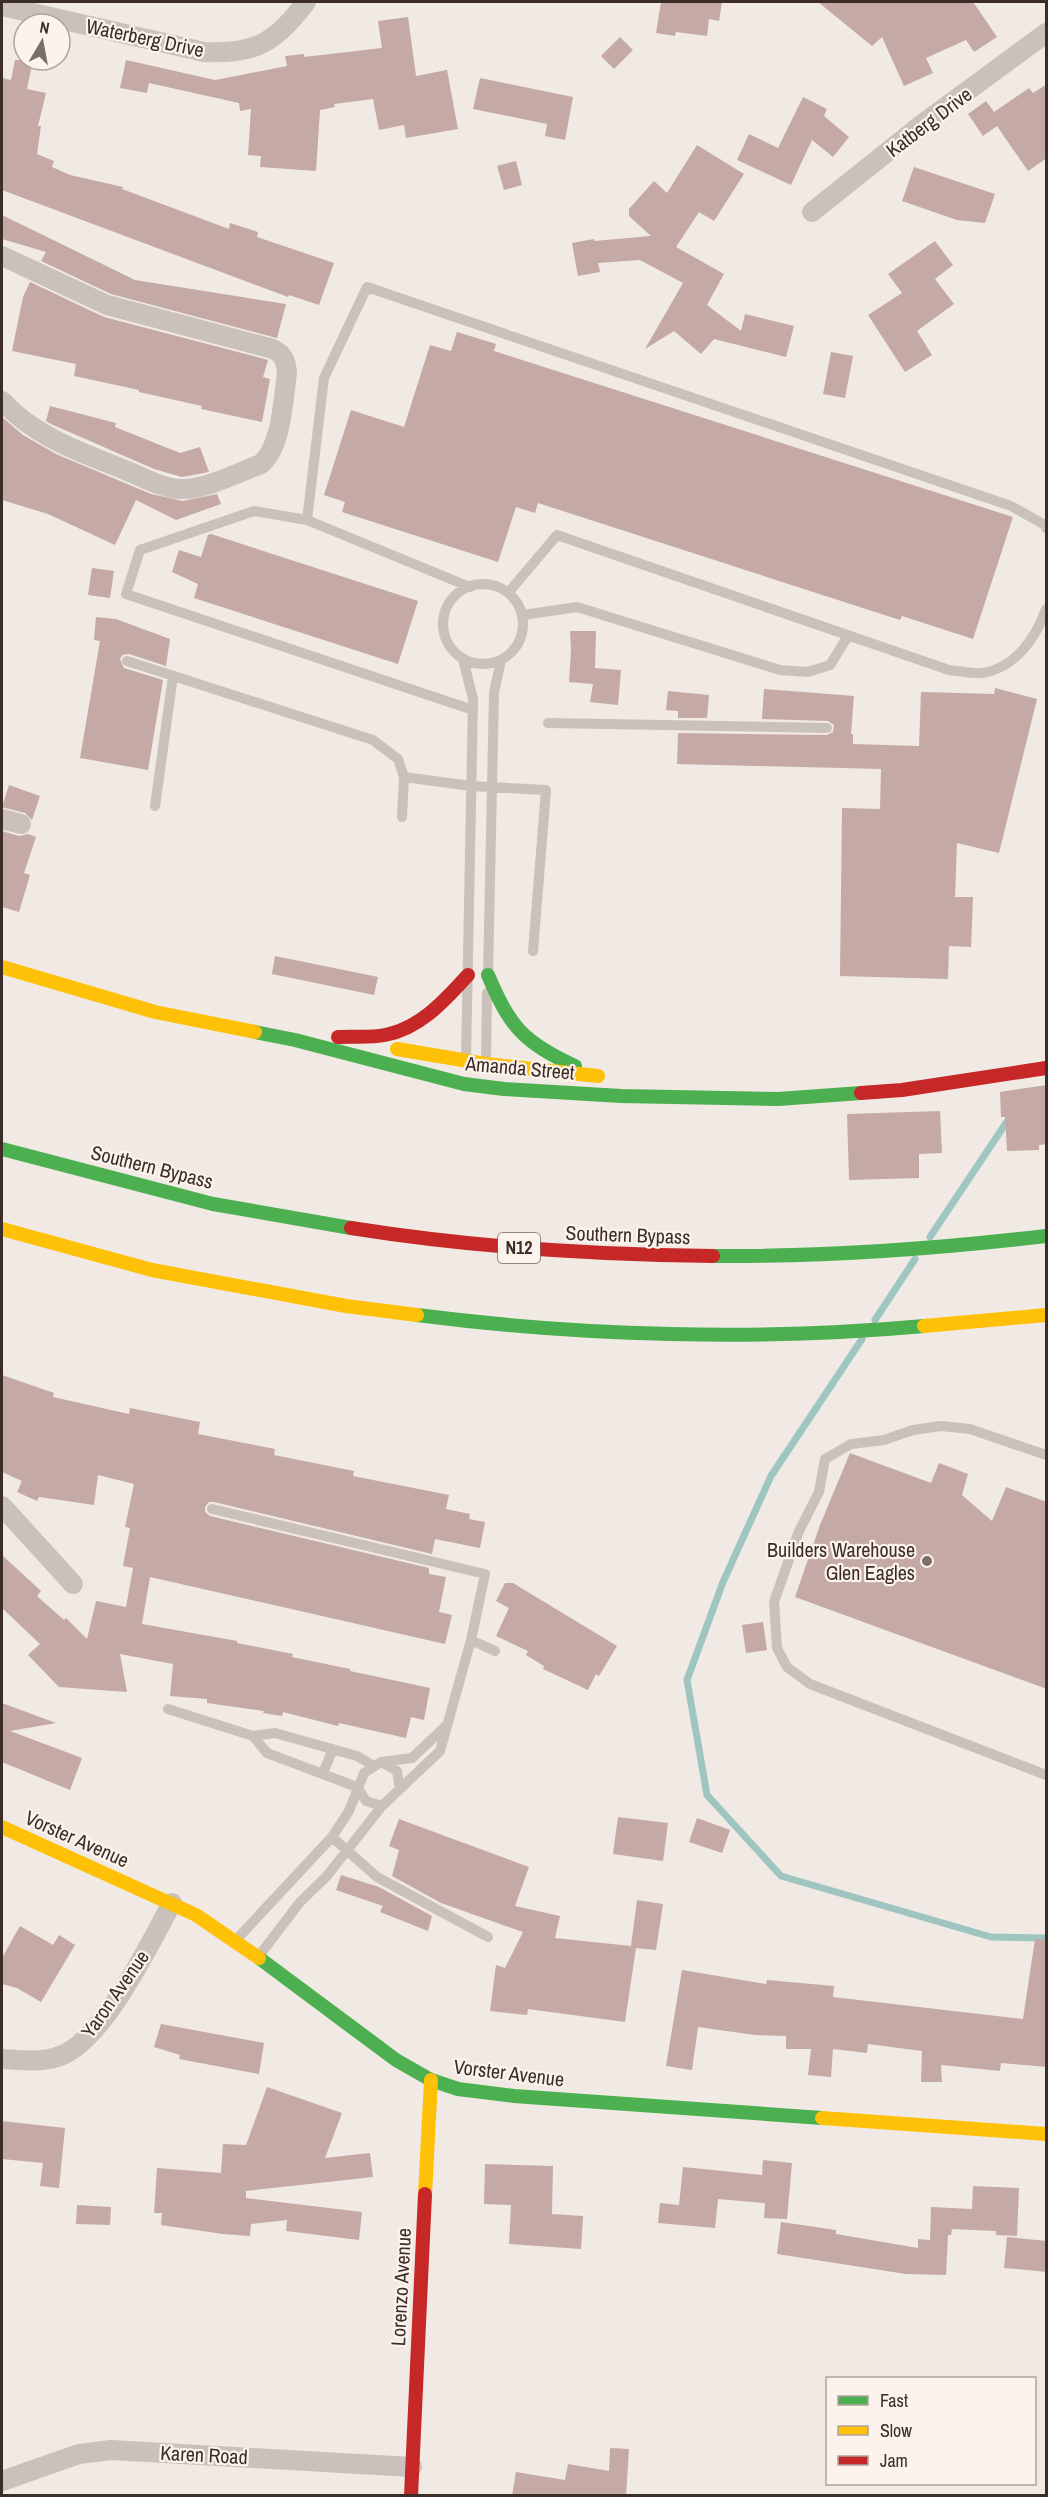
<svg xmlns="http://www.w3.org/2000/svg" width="1048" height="2497" font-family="'Archivo Narrow',sans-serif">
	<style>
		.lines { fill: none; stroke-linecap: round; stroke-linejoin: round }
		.stream { stroke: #9ec5c0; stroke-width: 7 }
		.building { fill: #c5a9a4 }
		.lane { stroke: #cac1bc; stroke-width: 10 }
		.street { stroke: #cac1bc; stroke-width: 20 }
		.fast { stroke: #4caf50; stroke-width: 14 }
		.slow { stroke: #ffc107; stroke-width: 14 }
		.jam { stroke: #c62828; stroke-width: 14 }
		.poi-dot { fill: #7b6f6a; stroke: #fcf3ec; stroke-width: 2 }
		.labels { text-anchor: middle; stroke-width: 4.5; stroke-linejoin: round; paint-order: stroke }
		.shield { fill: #fcf3ec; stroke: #766864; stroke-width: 1.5 }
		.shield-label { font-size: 18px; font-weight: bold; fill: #3c2d29 }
		.street-label { font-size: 20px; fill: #3c2d29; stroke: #fcf3ec }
		.poi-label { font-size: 20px; fill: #3c2d29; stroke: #fcf3ec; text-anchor: end }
	</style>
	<rect width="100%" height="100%" fill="#f0e9e4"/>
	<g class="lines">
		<path class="stream" d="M930,1237L1010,1117
			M875,1320L915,1259
			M862,1339L771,1476L723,1582L687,1680L707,1795L781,1876L991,1937L1046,1938"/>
	</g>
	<path class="building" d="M661,2H722L719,21L709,19L707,36L676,32L675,36L656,33Z
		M818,2H973L997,37L974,52L966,40L926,58L933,73L904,86L882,37L872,46Z
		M408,17L416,76L447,70L458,129L406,138L404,125L379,130L373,99L334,104L335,107L320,110L316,171L260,167L261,156L248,155L251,109L240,111L239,103L149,83L147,93L120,88L126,60L215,80L287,66L285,56L304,54V57L382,48L378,21Z
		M620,37L633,50L614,69L601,56Z
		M15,60H33L27,89L46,93L38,126H41L37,154L54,161L52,167L70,175L123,187L122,189L229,229L230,223L258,232L257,237L334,263L319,305L289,295L288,297L2,190V78L11,80Z
		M480,78L573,97L565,140L545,136L547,124L473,109Z
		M1047,84V158L1028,171L997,126L983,136L968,114L986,101L994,112L1029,88L1033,93Z
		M803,97L827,109L824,116L849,137L833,157L812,140L791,185L737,160L749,134L778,148Z
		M697,145L744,174L714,221L699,212L676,247L724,274L707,305L741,331L745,314L794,326L786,357L714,339L701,354L674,331L645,349L683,283L640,260L598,263L600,272L578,276L572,243L594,239V241L651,236L629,216V209L654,181L667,193Z
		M516,161L522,185L504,190L497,166Z
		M914,167L995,194L985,223L957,220L902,201Z
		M2,215L135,280L286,304L277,338L111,294L41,261L46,252L2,239Z
		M935,241L953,265L935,279L954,304L917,331L932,355L905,372L868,315L902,293L888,274Z
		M30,282L104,317L268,360L263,377L270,379L262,422L201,409L202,406L139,392V390L74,376L76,364L12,351L23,297Z
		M457,332L496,344L494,351L1013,517L973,639L902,616L900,620L538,503L535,513L516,507L498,562L342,512L345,502L324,495L351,410L404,427L430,345L451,351Z
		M831,352L853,356L845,398L823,394Z
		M50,406L116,423L115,427L180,453L200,447L209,472L182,477L154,469L51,424L46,421Z
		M2,417L23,435L56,454L151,494L183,501L217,494L221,504L176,520L136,500L115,545L48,514L2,500Z
		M211,534L418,601L398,664L194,598L198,584L172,572L179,550L201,557L208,535Z
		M92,568L114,571L110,598L88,595Z
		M96,617L116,619L170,639L166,666L129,654L122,655L120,659L124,668L163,680L148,770L80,758L100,641L94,640Z
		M570,631H596L595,668L621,670L618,705L590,702L593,684L569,682L571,649Z
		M995,688L1037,699L999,853L957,843L955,897H973L971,947L949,946L948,979L840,976L842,808L880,809L881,769L677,764L678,733L827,735L833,732L834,725L828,721L762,719L764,689L854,696L851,734H853V744L919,746L921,692L994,694Z
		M668,691L709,695L707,718H678V711L666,710Z
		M9,785L40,796L32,820L25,813L2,807Z
		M2,831L19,836L28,834L36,837L24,873L30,875L19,912L2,907Z
		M275,956L378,977L374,995L272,974Z
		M1047,1085V1144L1039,1145V1150L1007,1151L1005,1117H1001L1000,1092Z
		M940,1111L942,1153L919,1154V1178L849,1180L847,1114Z
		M2,1375L54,1393L53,1397L129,1414L130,1408L200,1422L198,1434L275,1449L274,1455L354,1471L353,1476L449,1495L446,1509L470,1514L469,1519L485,1522L480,1548L435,1539L432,1554L214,1502H209L205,1507V1512L210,1516L429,1568V1574L446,1577L439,1612L452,1615L445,1644L150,1577L142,1624L237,1641V1643L293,1654L292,1657L350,1669V1671L430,1688L424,1720L411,1717L406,1738L339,1723L338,1726L283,1712L282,1716L263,1713L264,1711L207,1703V1699L170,1696L173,1664L120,1654L127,1692L59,1687L28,1655L40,1644L2,1608V1555L41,1591L37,1596L64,1620L66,1618L87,1639L96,1601L126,1607L133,1568L123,1566L130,1528L125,1527L134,1484L98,1475L94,1505L39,1497L37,1501L17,1492L22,1481L2,1472Z
		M850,1453L931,1483L939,1463L968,1474L962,1495L992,1521L1006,1487L1047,1502V1689L795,1597L820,1525Z
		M505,1583H513L617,1646L599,1676L596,1674L588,1690L543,1669L544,1666L526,1655L528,1651L496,1636L509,1608L496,1601Z
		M763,1622L767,1650L746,1653L742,1625Z
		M2,1703L56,1723L10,1731L82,1758L70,1790L2,1762Z
		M618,1817L668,1823L663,1861L613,1854Z
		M697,1818L730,1830L722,1853L689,1842Z
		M399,1819L529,1867L515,1906L560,1916L555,1938L631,1946L637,1900L663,1904L656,1950L636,1948L625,2022L528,2009L527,2015L490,2011L496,1965L505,1968L523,1932L441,1903L392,1876L399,1850L389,1846Z
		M341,1875L379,1887L432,1916L428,1931L380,1912L383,1906L336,1890Z
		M20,1926L53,1945L59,1935L75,1945L41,2002L17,1988L2,1984V1958Z
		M1035,1939L1047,1940V2067L1001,2063L1000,2071L941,2065L942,2082H921L922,2051L868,2044L867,2053L833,2049L831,2077L808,2075L811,2049H786V2036L755,2035L698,2027L692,2070L666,2066L682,1970L766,1984L767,1980L834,1986L833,1997L1023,2019Z
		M161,2024L264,2043L259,2074L179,2059L180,2055L154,2047Z
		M267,2087L342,2113L325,2158L370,2153L373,2177L246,2191V2198L362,2212L359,2240L286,2231L287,2220L251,2224L250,2236L223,2234L161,2225L162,2213H154L157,2168L221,2173L223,2144L246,2145Z
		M2,2121L65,2128L59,2188L40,2186L43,2163L2,2159Z
		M763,2160L792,2163L787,2219L764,2218L765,2203L718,2199L715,2228L658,2223L660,2203L679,2205L683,2167L762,2175Z
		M485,2164L553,2166L552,2214L583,2216L581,2249L509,2244L511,2205L484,2204Z
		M973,2186L1019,2188L1017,2236L996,2235V2231L952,2229L951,2235H948L946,2275L906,2274L777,2254L781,2222L836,2230V2234L918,2248V2239L930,2240L931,2207L972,2209Z
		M77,2205L111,2207L110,2225L76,2224Z
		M1007,2237L1047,2241V2272L1004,2268Z
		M610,2448L629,2449L626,2496H512L516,2472L565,2480L568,2464L609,2471Z"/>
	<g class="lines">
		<path class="lane" d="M307,520L324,378L367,287L1011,506L1045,525L1046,528
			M443 624a40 40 0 1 1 80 0a40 40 0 1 1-80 0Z
			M470,587L307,520L254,511L140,550L126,594L473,710
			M508,593L557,535L949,670C959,671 972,674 982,673C1015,668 1036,638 1046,609
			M523,615L577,607L780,670L808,672L830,665L848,636
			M463,659L473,699L466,1060
			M127,661L373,740L398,759L404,777
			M548,723L827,728
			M155,806L173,676
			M402,817L404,777L471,786L546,790L533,951
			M488,975L494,692L501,661
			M486,1062L487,993
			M1046,1455L970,1429L941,1426L913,1430L884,1440L851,1444L825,1459L819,1492L799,1531L774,1602L777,1648L787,1667L810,1684L1046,1775
			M212,1509L485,1574L471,1640L440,1751L382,1806L326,1877L300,1902L259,1956
			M471,1640L495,1651
			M168,1709L253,1736
			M381,1762L397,1771L400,1789
			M374,1766L357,1756L275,1733L253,1736L267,1753L357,1787L366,1801L382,1806
			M323,1773L333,1749
			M332,1837L377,1877L488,1937
			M236,1940L332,1837L349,1811L364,1773L381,1762L412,1758L446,1726"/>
		<path class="street" d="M2,6L204,52C255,55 276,42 306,2
			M812,212L921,125L1046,33
			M2,256L107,305L273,349C284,355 286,361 287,373C283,400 282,446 261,464C239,472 205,490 182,489C165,489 146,479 130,472C84,453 36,438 2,401
			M2,819L21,824
			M2,1506L73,1584
			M2,2059C21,2060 41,2063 60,2056C104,2040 150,1943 172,1903
			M2,2481L79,2454L111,2450L412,2467"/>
		<path class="fast" d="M488,975C510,1027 523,1042 575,1066
			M255,1032L295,1040L464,1084L504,1089L621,1096L778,1099L861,1093
			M2,1149L213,1204L351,1228
			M713,1256C825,1257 935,1249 1046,1236
			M417,1315C580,1336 760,1341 924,1326
			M259,1958L396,2060L431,2080L458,2089L514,2096L822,2118"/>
		<path class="slow" d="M2,967L155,1012L255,1032
			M397,1049L486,1064L598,1076
			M2,1229L152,1270L346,1306L417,1315
			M924,1326L1046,1315
			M2,1827L196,1915L259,1958
			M822,2118L1046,2134
			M425,2194L431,2080"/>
		<path class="jam" d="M338,1037C354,1036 370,1038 385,1035C421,1028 445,1000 468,975
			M861,1093L902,1090L1046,1068
			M351,1228C471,1247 592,1255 713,1256
			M411,2496L425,2194"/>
	</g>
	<circle class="poi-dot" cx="927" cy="1561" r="6"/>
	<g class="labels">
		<rect class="shield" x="498" y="1233" width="42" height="30" rx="4.5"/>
		<g class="shield-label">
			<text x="519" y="1254">N12</text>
		</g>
		<g class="street-label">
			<text transform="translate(145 38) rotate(12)" y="7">Waterberg Drive</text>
			<text transform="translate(929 122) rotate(-37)" y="7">Katberg Drive</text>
			<text transform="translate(520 1068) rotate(5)" y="7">Amanda Street</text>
			<text transform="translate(152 1167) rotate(14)" y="7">Southern Bypass</text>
			<text transform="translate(628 1235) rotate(2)" y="7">Southern Bypass</text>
			<text transform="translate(77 1839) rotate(24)" y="7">Vorster Avenue</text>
			<text transform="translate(115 1994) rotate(-55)" y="7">Yaron Avenue</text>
			<text transform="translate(509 2073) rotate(7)" y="7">Vorster Avenue</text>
			<text transform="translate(401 2287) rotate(-87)" y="7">Lorenzo Avenue</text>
			<text transform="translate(204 2455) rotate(3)" y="7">Karen Road</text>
		</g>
		<g class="poi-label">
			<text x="915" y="1557">Builders Warehouse<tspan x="915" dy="23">Glen Eagles</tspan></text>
		</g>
	</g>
	<rect width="1048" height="2497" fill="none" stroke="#3c2d29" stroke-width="6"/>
	<rect x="826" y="2377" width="210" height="108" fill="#fcf3ec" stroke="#afa49e" stroke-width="1.5"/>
	<rect x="838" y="2396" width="30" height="9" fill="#4caf50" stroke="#afa49e" stroke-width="1.5"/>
	<text x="880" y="2407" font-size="18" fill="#3c2d29">Fast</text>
	<rect x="838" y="2426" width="30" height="9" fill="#ffc107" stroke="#afa49e" stroke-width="1.5"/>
	<text x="880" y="2437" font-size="18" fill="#3c2d29">Slow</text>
	<rect x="838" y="2456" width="30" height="9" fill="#c62828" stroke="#afa49e" stroke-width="1.5"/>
	<text x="880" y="2467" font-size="18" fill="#3c2d29">Jam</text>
	<g transform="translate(42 42) rotate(10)"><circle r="28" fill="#fcf3ec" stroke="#afa49e" stroke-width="1.5"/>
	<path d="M0-4.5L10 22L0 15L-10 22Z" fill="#7b6f6a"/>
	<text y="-9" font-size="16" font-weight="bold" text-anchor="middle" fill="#3c2d29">N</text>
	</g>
</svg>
